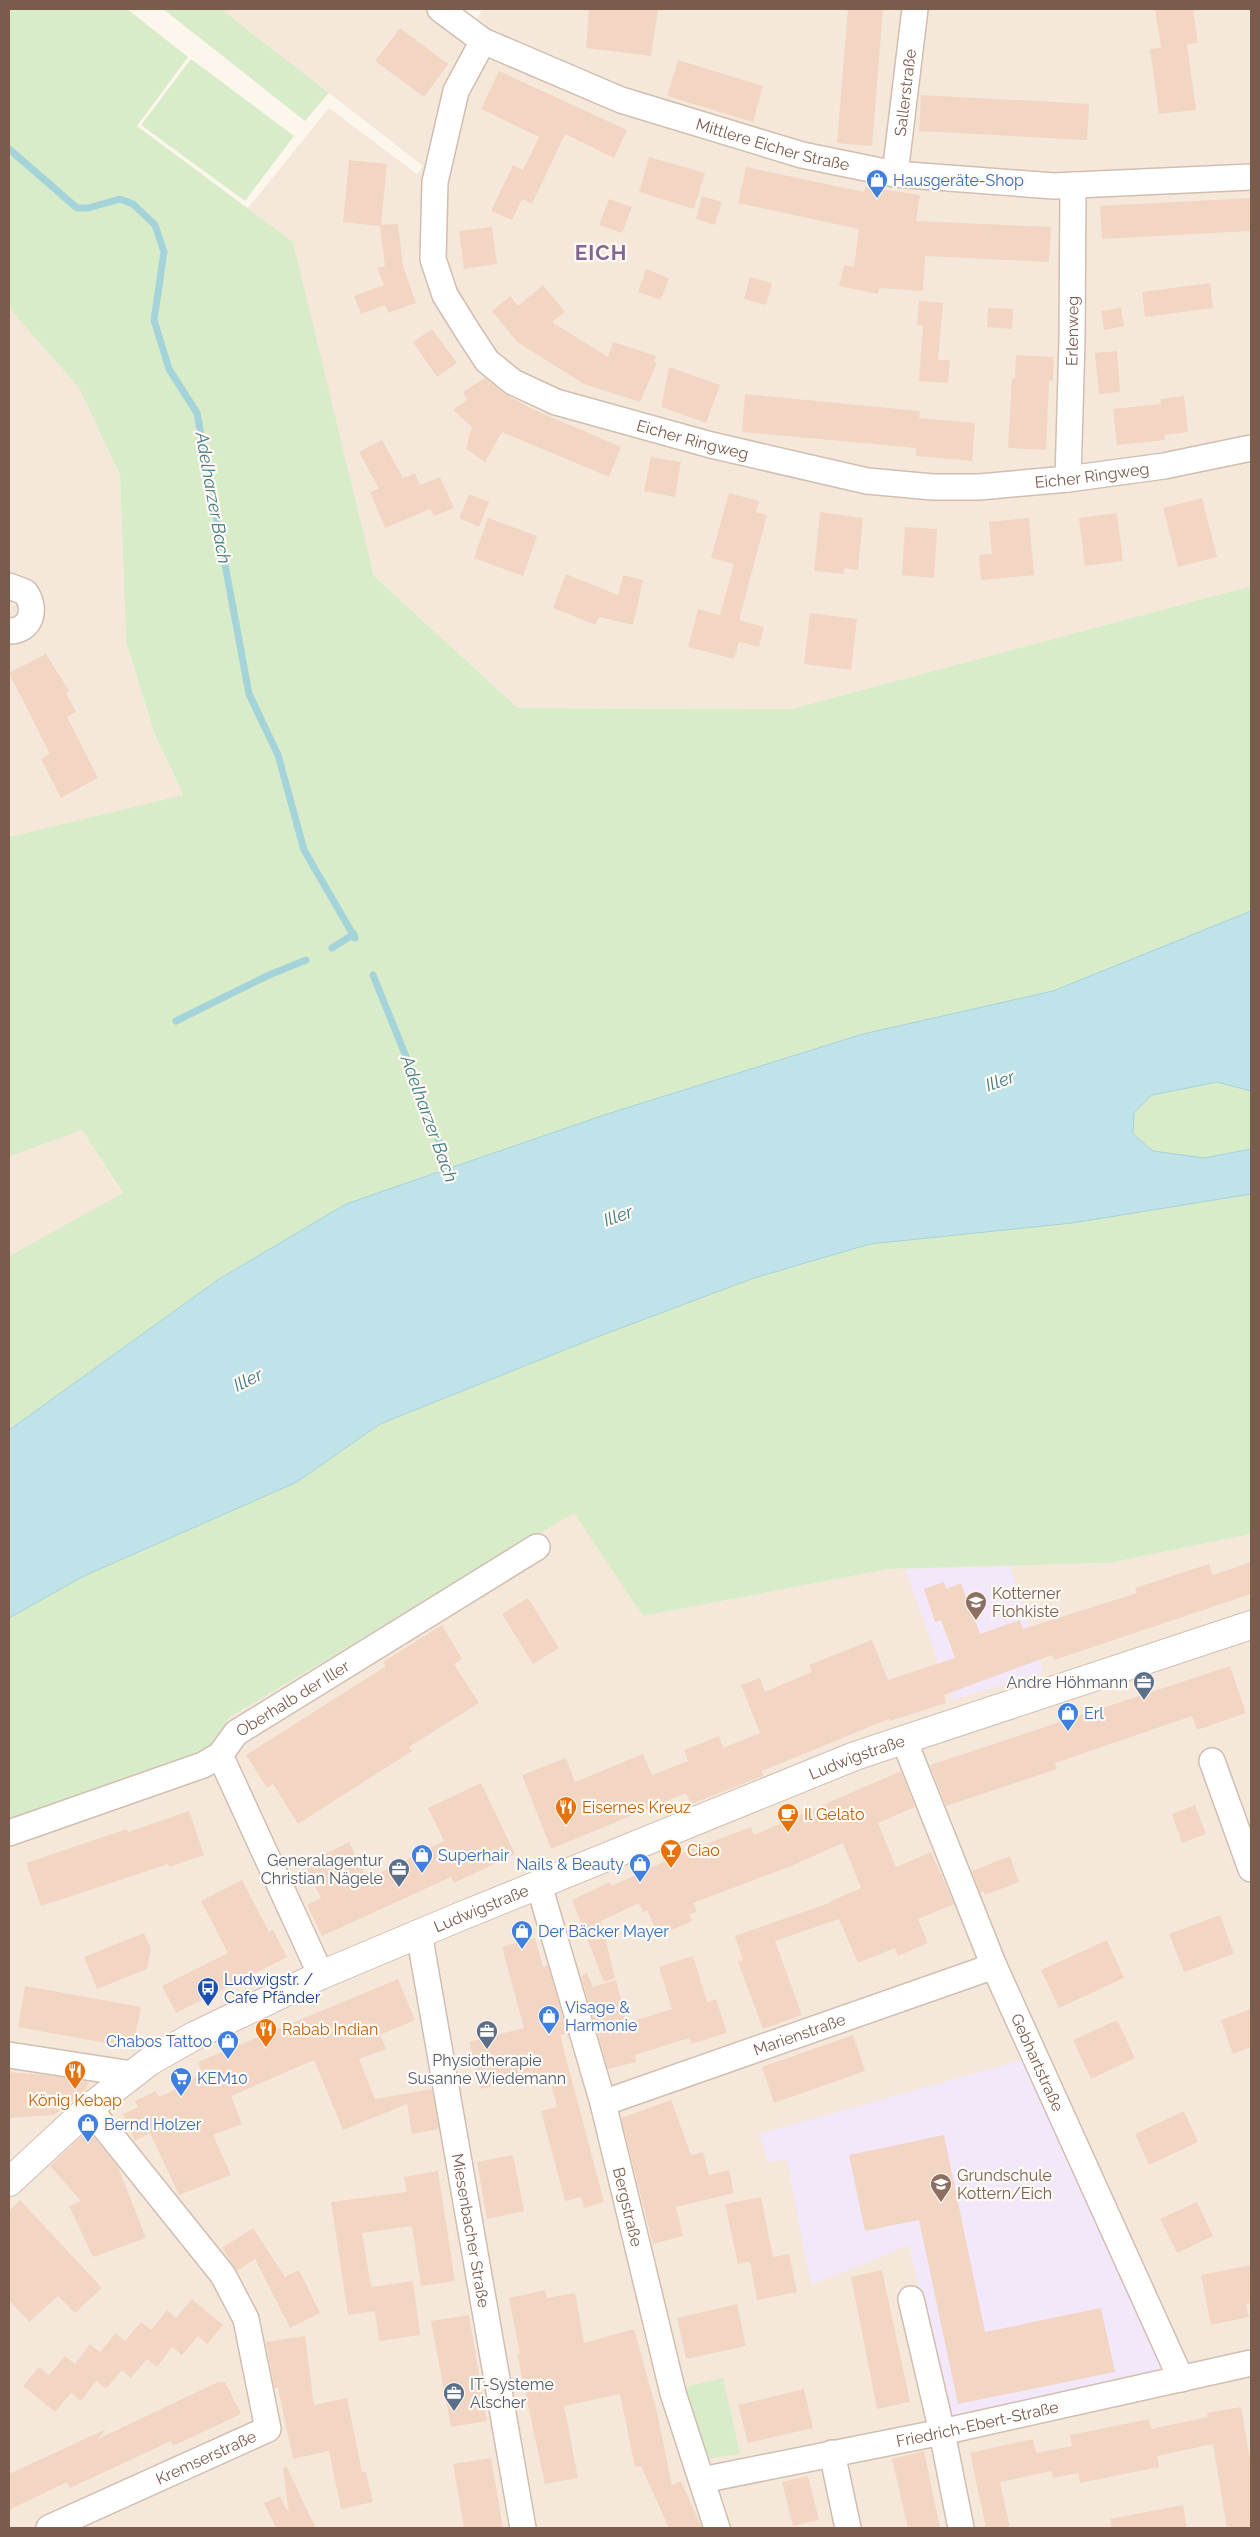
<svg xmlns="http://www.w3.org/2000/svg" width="1260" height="2537" font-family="Raleway,sans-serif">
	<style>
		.residential { fill: #f5e8da }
		.education { fill: #f3e8fa }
		.green { fill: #d8ecc9 }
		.water { fill: #bfe3e8; stroke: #a5d3da }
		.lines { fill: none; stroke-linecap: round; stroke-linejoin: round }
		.stream { stroke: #a5d3da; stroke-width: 7 }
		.building { fill: #f3d5c3 }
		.minor-casing { stroke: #d1beb0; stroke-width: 28 }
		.tertiary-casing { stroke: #d1beb0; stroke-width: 30 }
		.minor { stroke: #fff; stroke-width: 25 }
		.tertiary { stroke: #fff; stroke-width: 28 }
		.labels { text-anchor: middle; stroke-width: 4.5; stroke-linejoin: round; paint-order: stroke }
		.street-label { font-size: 16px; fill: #7a5c4d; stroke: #fffaf3 }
		.shop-label { font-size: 16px; fill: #366cbe; stroke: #fffaf3; text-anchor: start }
		.education-label { font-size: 16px; fill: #785e54; stroke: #fffaf3; text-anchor: start }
		.service-label { font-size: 16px; fill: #4e5e75; stroke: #fffaf3; text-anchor: end }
		.food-label { font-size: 16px; fill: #c56008; stroke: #fffaf3; text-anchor: start }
		.transit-label { font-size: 16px; fill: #164399; stroke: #fffaf3; text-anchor: start }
		.water-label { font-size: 18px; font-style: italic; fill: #437c86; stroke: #fffaf3 }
		.district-label { font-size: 21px; font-weight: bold; letter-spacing: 1px; fill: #846695; stroke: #fffaf3 }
	</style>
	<rect width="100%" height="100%" fill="#fdf6ec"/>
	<path class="residential" d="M221,9H429L467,38L482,9H1251V586L791,709L518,708L374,576L293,243L247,209L329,108L417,174L423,166Z
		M9,308L79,388L120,475L126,642L155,735L183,796L9,837Z
		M82,1130L123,1194L9,1256V1157Z
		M574,1512L643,1616L889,1569L1109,1563L1251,1534V2528H9V1824L201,1759L230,1717Z"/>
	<path class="education" d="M1010,1566L1044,1672L952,1700L905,1569Z
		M1022,2060L1164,2371L950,2420L909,2245L811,2285L787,2160L768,2162L759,2134Z"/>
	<path class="green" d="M9,9H127L188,57L137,126L293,242L374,576L518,708L791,709L1251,586V911L1053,991L863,1034L604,1115L346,1204L219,1279L9,1430V1256L123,1193L82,1130L9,1157V837L183,795L155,735L126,642L120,475L79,388L9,308Z
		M163,9H221L329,93L305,121Z
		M191,59L294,136L245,201L141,125Z
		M1217,1082L1251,1091V1149L1204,1158L1153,1151L1133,1134L1134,1113L1152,1095Z
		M1251,1194V1534L1109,1563L889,1569L643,1616L574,1513L230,1717L201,1759L9,1824V1618L84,1576L297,1482L380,1424L597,1337L754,1278L870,1244L1072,1223Z
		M723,2378L740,2454L711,2458L698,2450L684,2387Z"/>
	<path class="water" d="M1251,911V1091L1217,1082L1152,1095L1134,1113L1133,1134L1153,1151L1204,1158L1251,1149V1194L1072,1223L870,1244L754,1278L597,1337L380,1424L297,1482L84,1576L9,1618V1430L219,1279L346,1204L604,1115L863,1034L1053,991Z"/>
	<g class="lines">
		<path class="stream" d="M9,149L77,208H88L120,199L133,204L155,225L164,252L154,320L169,369L197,413L249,694L278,755L304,850L355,938
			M332,948L354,934
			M373,975L426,1106L452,1177
			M176,1021L269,975L306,960"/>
	</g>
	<path class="building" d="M589,9H658L651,56L586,48Z
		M848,9H883L872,146L837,143Z
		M1155,9H1193L1198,43L1187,44L1196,110L1159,114L1150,49L1161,48Z
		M400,28L448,64L424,97L375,61Z
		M678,60L763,86L753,122L667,96Z
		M499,71L627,130L614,158L565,134L532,204L522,199L512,220L491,211L513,165L523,170L539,137L481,109Z
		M921,95L1089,104L1087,140L919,131Z
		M649,157L705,173L694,209L639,192Z
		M349,160L387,164L381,225L398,224L403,266L416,303L388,313L385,305L361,314L354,296L384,285L377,268L385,266L380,226L343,222Z
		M746,167L864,192L865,187L920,195L916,221L1051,227L1049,262L925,256L923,291L879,288L878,294L839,286L844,265L854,267L859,229L738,203Z
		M702,196L722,202L715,225L696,219Z
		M1251,198V231L1102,239L1100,206Z
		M609,199L632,207L622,233L599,225Z
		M492,227L497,264L464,269L459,231Z
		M646,269L669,278L661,300L638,292Z
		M750,277L772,283L766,305L744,299Z
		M1210,283L1213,308L1145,317L1142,292Z
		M543,285L565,312L552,322L608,357L613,342L656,356L654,362L657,363L640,402L584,384L517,342L492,311L510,296L518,306Z
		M919,301L943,303L938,360H950L948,383L919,381L923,326L917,325Z
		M988,308L1013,309L1012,329L987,327Z
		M1121,308L1124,326L1104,330L1101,311Z
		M432,329L457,363L437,377L413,342Z
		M1117,351L1120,392L1099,394L1095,353Z
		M1016,355L1054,357L1053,381L1049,380L1046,450L1008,448L1012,378L1015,379Z
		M669,367L720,385L706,423L661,407Z
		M485,378L504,393L530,408L621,447L609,477L502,432L485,462L466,449L472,427L453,410L467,400L463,392Z
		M745,394L920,411L919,418L975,423L972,461L916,456V448L742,432Z
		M1184,396L1188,432L1164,435L1165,440L1117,445L1113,409L1161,404L1160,399Z
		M382,440L403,478L415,473L420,485L440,477L454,508L434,516L430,509L385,528L370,492L379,489L359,452Z
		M651,457L681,462L675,497L644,491Z
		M729,493L759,501L756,512L767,515L739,620L764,627L759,647L739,642L734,659L688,647L698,609L720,615L734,564L711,558Z
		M469,494L489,502L479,527L459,518Z
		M1202,498L1217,557L1178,567L1163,508Z
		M820,512L863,518L858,570L844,568V574L814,571Z
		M1117,513L1123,561L1085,566L1079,518Z
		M488,518L537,536L523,576L474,558Z
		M1029,518L1034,575L981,580L979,555L992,554L989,522Z
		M905,527L937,529L934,578L902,575Z
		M566,574L618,595L623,575L643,580L633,625L599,617L596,625L553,608Z
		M810,613L857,619L851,670L804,664Z
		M46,654L69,691L66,693L76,712L67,717L98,778L61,798L41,759L50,754L9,673Z
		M1251,1562V1594L1054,1660L1052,1655L944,1695L946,1703L890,1721L889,1719L762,1771L763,1776L691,1804L686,1793L551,1849L522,1775L566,1758L575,1782L643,1754L652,1775L688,1761L684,1750L719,1736L723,1748L760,1733L741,1685L760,1678L765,1692L812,1672L809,1665L872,1640L888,1680L955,1658L941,1620L935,1622L924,1589L944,1582L946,1589L961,1583L980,1634L1020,1620L1023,1629L1137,1593L1135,1588L1209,1564L1213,1575Z
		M528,1598L559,1648L533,1664L502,1614Z
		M442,1625L462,1659L454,1664L479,1703L409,1747L412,1751L298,1824L273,1784L267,1788L246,1755L386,1666L383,1662Z
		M1230,1666L1246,1713L1197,1730L1192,1716L1055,1763L1057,1769L946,1806L930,1765Z
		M901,1771L915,1807L878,1823L896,1867L931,1852L954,1904L918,1919L928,1943L898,1956L895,1948L858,1963L839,1919L775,1941L802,2015L763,2029L738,1962L743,1960L735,1936L832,1902L831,1901L861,1888L843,1843L791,1866L693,1903L697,1912L689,1914L692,1921L659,1936L647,1910L643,1912L639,1903L601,1921L615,1978L604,1982L572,1900L610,1882L612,1886L685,1852L751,1827L754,1835Z
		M481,1783L515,1854L454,1883L451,1877L322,1936L307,1905L321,1898L305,1864L349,1842L367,1879L444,1841L428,1808Z
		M1195,1805L1206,1834L1182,1843L1172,1814Z
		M189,1811L204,1855L169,1867L168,1864L41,1906L26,1863L127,1829L128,1832Z
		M1010,1856L1019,1882L985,1895L983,1891L980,1893L972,1871Z
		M242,1880L269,1932L273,1930L287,1957L176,2013L162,1986L228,1953L201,1901Z
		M1220,1915L1234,1954L1184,1972L1169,1934Z
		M144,1933L151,1949L147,1969L97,1989L84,1957Z
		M535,1938L543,1967L548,1965L567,2033L560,2035L604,2202L584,2208L581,2197L565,2201L541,2111L557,2107L548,2072L481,2089L469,2042L524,2028L502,1947Z
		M1107,1940L1124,1978L1059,2008L1041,1970Z
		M693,1956L707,2002L716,1999L727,2033L691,2044L689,2038L635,2055L636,2062L608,2069L581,1976L587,1973L593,1987L616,1980L627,2023L672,2009L659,1967Z
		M398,1979L415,2020L380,2035L386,2049L359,2059L375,2099L432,2089L439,2129L412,2134L407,2104L343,2130L314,2060L231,2096L242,2124L213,2135L231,2175L179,2195L150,2133L135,2141L123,2114L138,2107L135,2101L156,2091L159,2097L189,2083L201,2071L198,2062Z
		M25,1986L141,2007L133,2048L18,2027Z
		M1251,2009V2047L1233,2054L1221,2020Z
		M1117,2020L1135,2058L1091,2079L1073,2040Z
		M853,2035L865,2071L774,2103L762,2067Z
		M9,2072L46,2075L89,2082L86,2090L54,2115L9,2118Z
		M671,2100L691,2155L703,2152L709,2175L729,2170L734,2193L676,2207L683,2236L653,2244L621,2118Z
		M1184,2111L1198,2142L1149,2165L1135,2134Z
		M88,2130L118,2167L146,2238L93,2257L69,2206L81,2201L50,2166Z
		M944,2135L985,2332L1101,2308L1115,2372L958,2404L919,2220L865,2231L849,2155Z
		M513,2155L524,2211L487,2219L477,2162Z
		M438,2171L455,2281L421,2286L412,2226L362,2233L371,2287L413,2281L420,2335L379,2341L375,2311L348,2315L331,2202L407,2192L404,2177Z
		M761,2197L773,2257L789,2254L797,2292L757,2300L750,2262L738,2264L725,2204Z
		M20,2200L102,2288L75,2313L58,2296L29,2322L9,2300V2211Z
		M1197,2202L1213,2236L1177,2253L1160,2219Z
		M253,2228L285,2277L299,2270L320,2313L290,2328L255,2259L237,2271L222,2248Z
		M1251,2265V2303L1246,2304L1249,2317L1211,2325L1201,2275Z
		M882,2270L910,2402L877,2409L851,2277Z
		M545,2290L547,2298L575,2293L584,2343L634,2329L656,2408L672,2485L681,2481L702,2528H669L641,2466L635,2467L620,2394L564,2406L578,2478L545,2484L517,2354H520L509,2298Z
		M192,2299L223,2325L207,2344L198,2336L182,2355L172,2347L157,2367L147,2359L131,2378L122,2370L106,2389L96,2381L81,2401L71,2393L55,2412L23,2386L39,2367L49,2375L65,2356L75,2364L90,2344L100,2352L116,2333L125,2341L141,2322L151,2330L167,2310L176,2318Z
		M737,2304L746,2346L686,2359L677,2318Z
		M469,2315L487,2421L451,2427L431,2321Z
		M305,2336L314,2405L347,2398L362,2472H366L373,2502L341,2509L329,2451L293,2459L278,2388H274L266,2342Z
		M218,2382H225L241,2414L173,2446L171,2441L70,2488L67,2482L9,2510V2474L106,2429L98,2439Z
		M804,2389L813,2428L748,2443L738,2405Z
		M1241,2407L1251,2466V2528H1227L1213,2444L1157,2456L1159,2467L1080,2483L1078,2473L1053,2478L1052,2471L1000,2482L1010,2528H986L970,2453L1033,2439L1036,2453L1072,2446L1070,2435L1149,2419L1151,2429L1208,2417L1207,2413Z
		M924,2451L940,2528H908L892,2459Z
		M491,2458L503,2528H464L453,2464Z
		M287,2467L305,2506L316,2528H276L264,2503L280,2496L289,2514L283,2468Z
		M808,2476L819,2520L793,2526L782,2482Z
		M1183,2505L1187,2528H1111L1110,2519Z"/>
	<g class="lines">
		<g class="minor-casing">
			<g id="minor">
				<path id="s1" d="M440,9L483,41L621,100L802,155L895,174L1054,186L1251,177"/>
				<path id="s2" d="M483,41L456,91L435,182L433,259L445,295L468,332L487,361L513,382L556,402L711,445L867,481L933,487H979L1068,479L1164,466L1251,448"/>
				<path id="s3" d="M895,174L915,9"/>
				<path id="s4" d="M1068,479L1072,340L1073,185"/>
				<path d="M9,586L25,592C37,608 32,631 9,631"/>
				<path id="s5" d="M904,1740L994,1966L1181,2379"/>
				<path d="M220,1755L321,1975"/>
				<path d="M1212,1761L1251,1869"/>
				<path id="s6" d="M9,1833L203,1765L220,1755L236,1733L537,1547"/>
				<path id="s7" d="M539,1885L603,2103L673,2393L717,2528"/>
				<path id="s8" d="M419,1933L523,2528"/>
				<path d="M9,2055L132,2074"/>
				<path id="s9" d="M603,2103L994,1966"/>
				<path d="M911,2299L942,2432L961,2528"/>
				<path d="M832,2453L848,2528"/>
				<path id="s10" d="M702,2480L942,2432L1251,2363"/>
				<path id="s11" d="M49,2528L268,2429L246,2319L223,2275L89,2108"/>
			</g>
		</g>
		<g class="tertiary-casing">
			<g id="tertiary">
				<path id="s12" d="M9,2182L89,2108L150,2061L194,2036L321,1975L459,1917L855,1756L1251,1625"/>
			</g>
		</g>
		<use href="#minor" class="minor"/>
		<use href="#tertiary" class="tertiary"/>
	</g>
	<defs>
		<g id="shop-pin" transform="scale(1.125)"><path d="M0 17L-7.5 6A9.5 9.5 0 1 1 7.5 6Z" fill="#3f7fe0" stroke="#fffaf3"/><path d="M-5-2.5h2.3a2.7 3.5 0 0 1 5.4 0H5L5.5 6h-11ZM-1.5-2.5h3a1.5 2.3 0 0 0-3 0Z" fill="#fff"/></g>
		<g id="school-pin" transform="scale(1.125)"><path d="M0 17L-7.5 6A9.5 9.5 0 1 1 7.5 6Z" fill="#8d6e63" stroke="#fffaf3"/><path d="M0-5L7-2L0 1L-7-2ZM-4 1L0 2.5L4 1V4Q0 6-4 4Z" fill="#fff"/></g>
		<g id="office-pin" transform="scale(1.125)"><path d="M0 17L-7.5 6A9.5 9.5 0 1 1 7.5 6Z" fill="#5c6f8a" stroke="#fffaf3"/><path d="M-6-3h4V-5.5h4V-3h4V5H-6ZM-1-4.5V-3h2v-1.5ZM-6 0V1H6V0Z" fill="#fff"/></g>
		<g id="restaurant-pin" transform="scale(1.125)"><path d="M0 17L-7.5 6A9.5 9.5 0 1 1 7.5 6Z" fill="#e8710a" stroke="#fffaf3"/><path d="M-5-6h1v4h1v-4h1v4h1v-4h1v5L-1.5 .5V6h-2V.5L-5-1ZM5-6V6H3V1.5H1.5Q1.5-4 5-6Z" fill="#fff"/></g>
		<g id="cafe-pin" transform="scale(1.125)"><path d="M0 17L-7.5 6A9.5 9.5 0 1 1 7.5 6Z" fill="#e8710a" stroke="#fffaf3"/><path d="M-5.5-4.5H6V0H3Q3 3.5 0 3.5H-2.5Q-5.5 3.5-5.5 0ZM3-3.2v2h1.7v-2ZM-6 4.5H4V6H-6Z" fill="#fff"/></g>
		<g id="bar-pin" transform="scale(1.125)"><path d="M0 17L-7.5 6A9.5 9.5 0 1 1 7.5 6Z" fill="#e8710a" stroke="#fffaf3"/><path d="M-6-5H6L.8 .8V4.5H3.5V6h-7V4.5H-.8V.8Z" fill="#fff"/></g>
		<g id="bus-pin" transform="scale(1.125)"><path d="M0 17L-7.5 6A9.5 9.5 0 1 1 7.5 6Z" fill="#1a4fb4" stroke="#fffaf3"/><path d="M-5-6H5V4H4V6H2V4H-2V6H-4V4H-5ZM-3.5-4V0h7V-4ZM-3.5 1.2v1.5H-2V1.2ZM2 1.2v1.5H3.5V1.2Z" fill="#fff"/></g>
		<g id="supermarket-pin" transform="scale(1.125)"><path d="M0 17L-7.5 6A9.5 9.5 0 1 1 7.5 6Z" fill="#3f7fe0" stroke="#fffaf3"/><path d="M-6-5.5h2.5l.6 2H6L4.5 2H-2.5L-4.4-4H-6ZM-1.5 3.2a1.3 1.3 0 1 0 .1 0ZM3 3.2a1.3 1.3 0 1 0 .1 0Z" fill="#fff"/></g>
	</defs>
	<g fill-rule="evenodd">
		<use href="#shop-pin" x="877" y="180"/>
		<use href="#school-pin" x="976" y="1602"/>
		<use href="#office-pin" x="1144" y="1682"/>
		<use href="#shop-pin" x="1068" y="1713"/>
		<use href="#restaurant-pin" x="566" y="1807"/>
		<use href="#cafe-pin" x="788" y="1814"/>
		<use href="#bar-pin" x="671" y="1850"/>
		<use href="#shop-pin" x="422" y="1855"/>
		<use href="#shop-pin" x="640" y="1864"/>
		<use href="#office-pin" x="399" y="1869"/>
		<use href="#shop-pin" x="522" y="1931"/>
		<use href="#bus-pin" x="208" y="1988"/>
		<use href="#shop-pin" x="549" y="2016"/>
		<use href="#restaurant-pin" x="266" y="2029"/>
		<use href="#office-pin" x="487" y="2031"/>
		<use href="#shop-pin" x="228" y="2041"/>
		<use href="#restaurant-pin" x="75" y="2071"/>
		<use href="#supermarket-pin" x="181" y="2078"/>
		<use href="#shop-pin" x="88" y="2124"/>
		<use href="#school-pin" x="941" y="2184"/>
		<use href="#office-pin" x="454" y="2393"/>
	</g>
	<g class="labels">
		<g class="street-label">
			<text dy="6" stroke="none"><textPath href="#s3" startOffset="82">Sallerstraße</textPath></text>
			<text dy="6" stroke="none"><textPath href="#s1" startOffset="362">Mittlere Eicher Straße</textPath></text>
			<text dy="6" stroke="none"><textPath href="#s4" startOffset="148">Erlenweg</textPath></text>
			<text dy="6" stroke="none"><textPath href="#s2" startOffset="566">Eicher Ringweg</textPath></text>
			<text dy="6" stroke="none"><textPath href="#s2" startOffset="971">Eicher Ringweg</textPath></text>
			<text dy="6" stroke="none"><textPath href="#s6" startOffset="319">Oberhalb der Iller</textPath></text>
			<text dy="6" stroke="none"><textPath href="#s12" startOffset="956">Ludwigstraße</textPath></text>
			<text dy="6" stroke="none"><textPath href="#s12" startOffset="551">Ludwigstraße</textPath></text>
			<text dy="6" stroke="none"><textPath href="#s9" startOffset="208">Marienstraße</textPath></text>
			<text dy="6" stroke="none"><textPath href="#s5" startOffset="349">Gebhartstraße</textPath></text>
			<text dy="6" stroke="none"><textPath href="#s7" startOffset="334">Bergstraße</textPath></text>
			<text dy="6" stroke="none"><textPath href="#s8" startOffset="302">Miesenbacher Straße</textPath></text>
			<text dy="6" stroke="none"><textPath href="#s10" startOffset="281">Friedrich-Ebert-Straße</textPath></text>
			<text dy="6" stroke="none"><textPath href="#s11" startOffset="172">Kremserstraße</textPath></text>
		</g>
		<g class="shop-label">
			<text x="893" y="186">Hausgeräte-Shop</text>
			<text x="1084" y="1719">Erl</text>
			<text x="438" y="1861">Superhair</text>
			<text x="624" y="1870" text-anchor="end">Nails &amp; Beauty</text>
			<text x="538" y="1937">Der Bäcker Mayer</text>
			<text x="565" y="2013">Visage &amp;<tspan x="565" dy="18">Harmonie</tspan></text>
			<text x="212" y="2047" text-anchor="end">Chabos Tattoo</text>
			<text x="197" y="2084">KEM10</text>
			<text x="104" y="2130">Bernd Holzer</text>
		</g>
		<g class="education-label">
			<text x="992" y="1599">Kotterner<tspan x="992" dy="18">Flohkiste</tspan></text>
			<text x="957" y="2181">Grundschule<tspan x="957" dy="18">Kottern/Eich</tspan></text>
		</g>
		<g class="service-label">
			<text x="1128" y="1688">Andre Höhmann</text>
			<text x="383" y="1866">Generalagentur<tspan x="383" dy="18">Christian Nägele</tspan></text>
			<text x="487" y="2066" text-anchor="middle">Physiotherapie<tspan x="487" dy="18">Susanne Wiedemann</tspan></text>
			<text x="470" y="2390" text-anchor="start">IT-Systeme<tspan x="470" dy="18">Alscher</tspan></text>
		</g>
		<g class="food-label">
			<text x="582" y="1813">Eisernes Kreuz</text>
			<text x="804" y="1820">Il Gelato</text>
			<text x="687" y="1856">Ciao</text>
			<text x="282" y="2035">Rabab Indian</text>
			<text x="75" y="2106" text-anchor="middle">König Kebap</text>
		</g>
		<g class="transit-label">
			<text x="224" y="1985">Ludwigstr. /<tspan x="224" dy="18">Cafe Pfänder</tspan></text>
		</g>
		<g class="water-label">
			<text transform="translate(213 498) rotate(80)" y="6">Adelharzer Bach</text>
			<text transform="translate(1000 1081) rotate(-20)" y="6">Iller</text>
			<text transform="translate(429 1119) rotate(70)" y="6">Adelharzer Bach</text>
			<text transform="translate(618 1216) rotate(-20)" y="6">Iller</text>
			<text transform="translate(248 1380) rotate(-26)" y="6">Iller</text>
		</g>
		<g class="district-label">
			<text x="601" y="260">EICH</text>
		</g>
	</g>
	<rect width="1260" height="2537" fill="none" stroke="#7a5c4d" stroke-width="20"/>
</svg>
